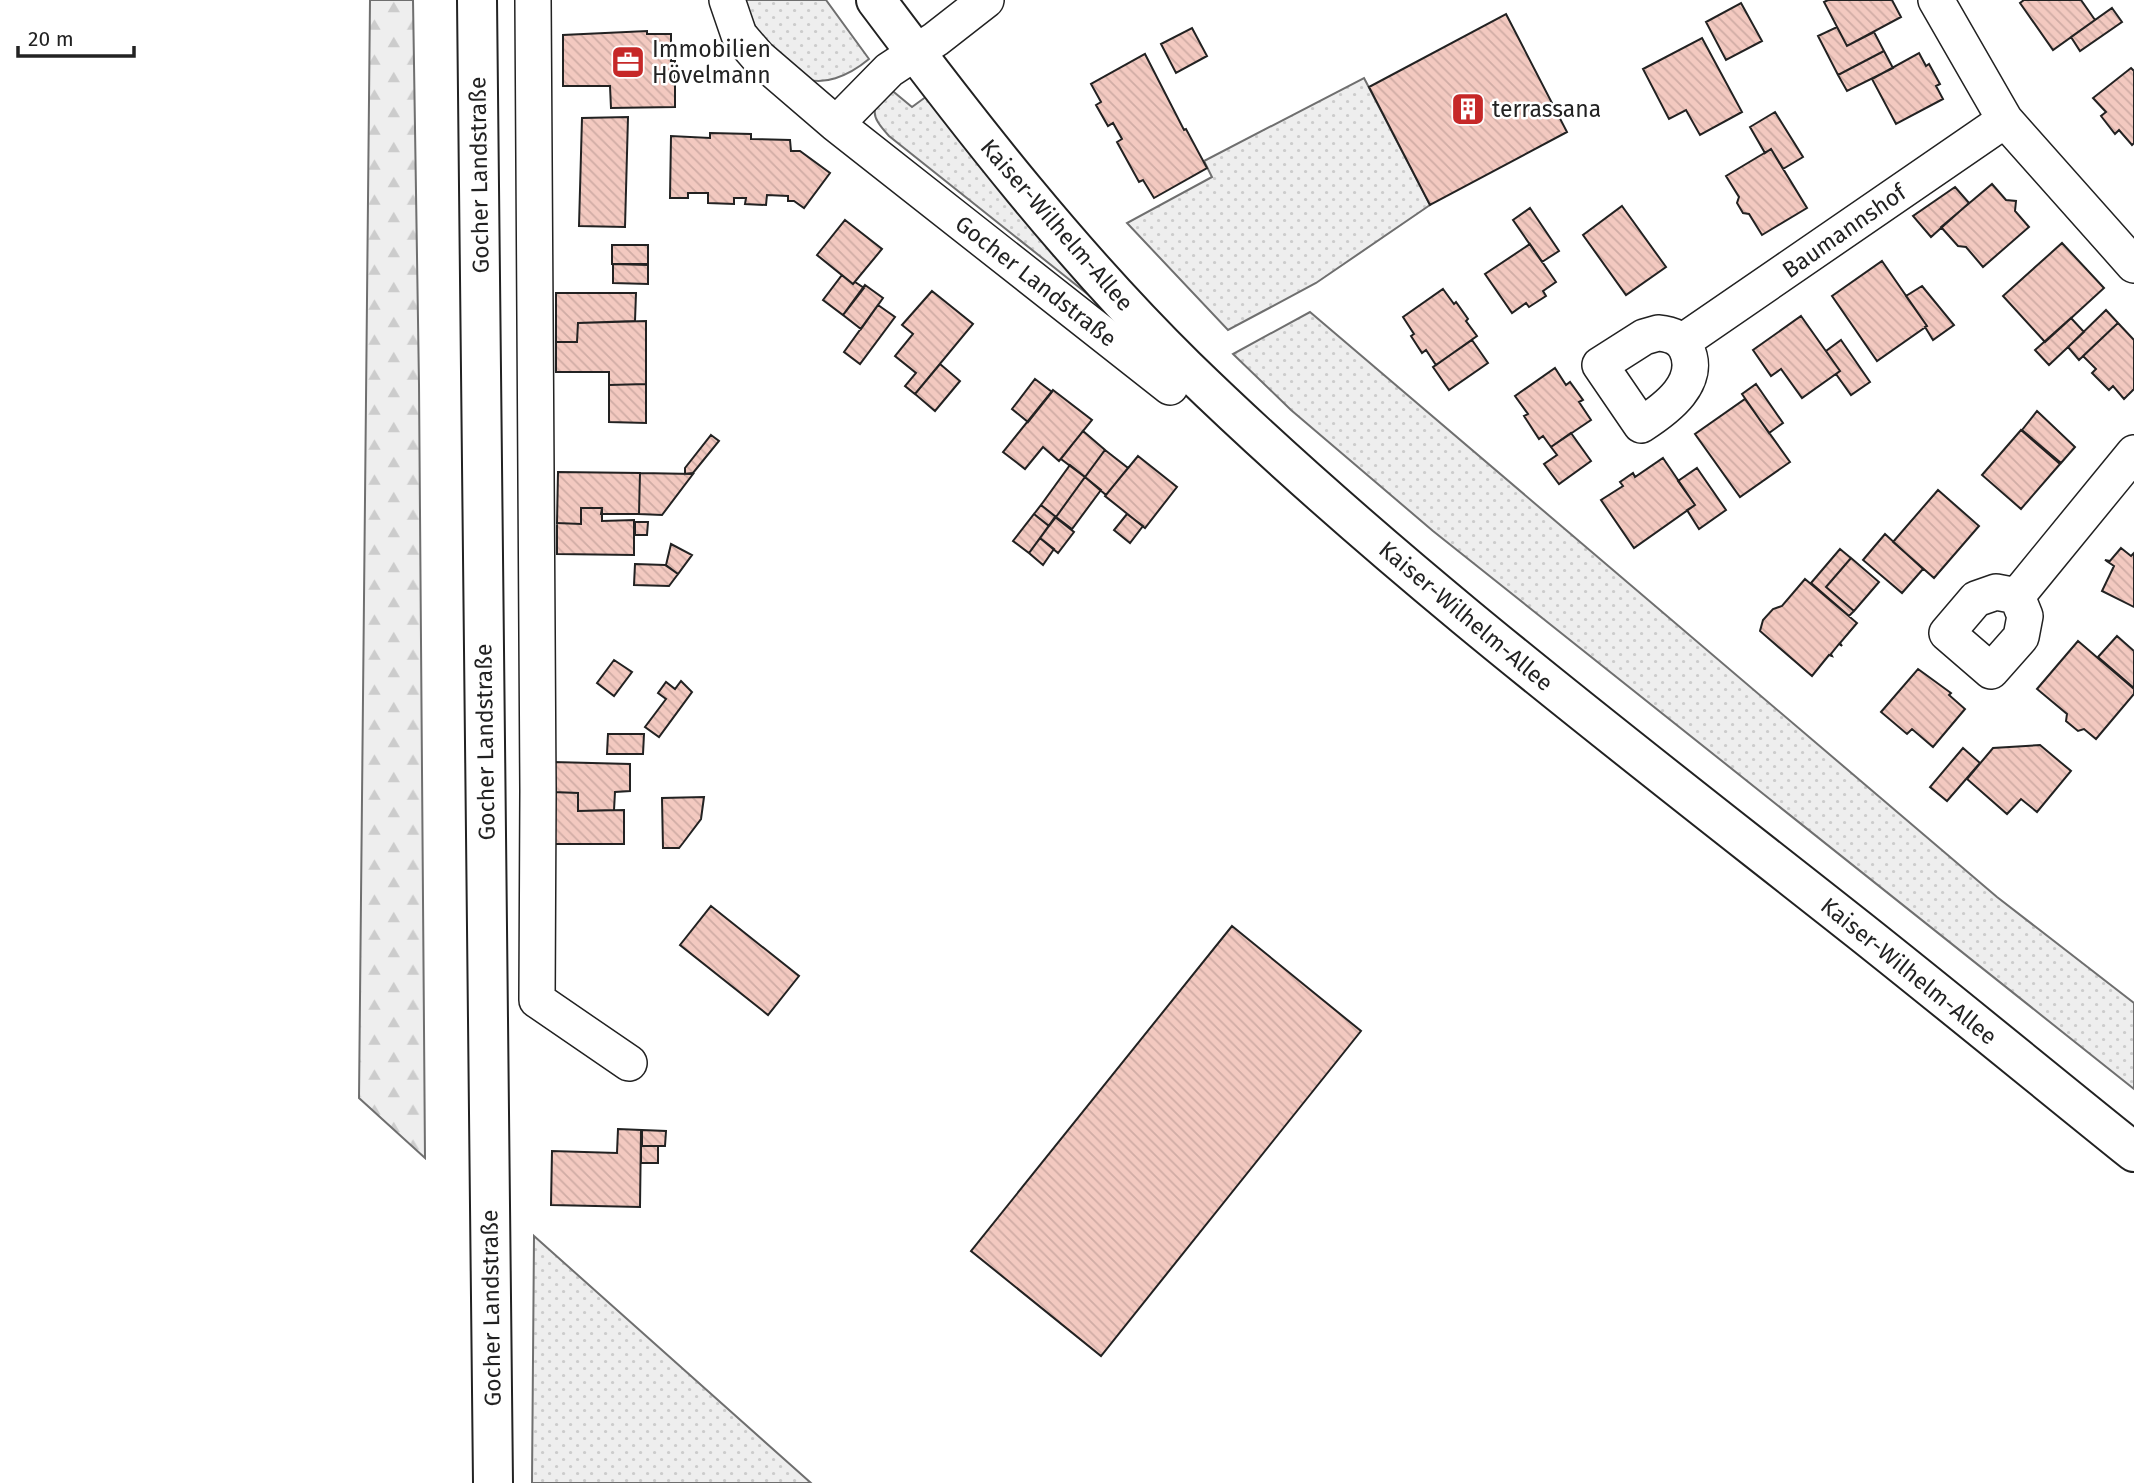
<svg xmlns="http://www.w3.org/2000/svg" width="2134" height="1483" font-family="'Fira Sans',sans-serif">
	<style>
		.grass { fill: url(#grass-dots); stroke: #6f6f6f; stroke-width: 2 }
		.forest { fill: url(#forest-firs); stroke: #6f6f6f; stroke-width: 2 }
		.building { fill: url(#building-back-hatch); stroke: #222; stroke-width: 2 }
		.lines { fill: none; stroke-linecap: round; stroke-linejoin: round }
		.street-casing { stroke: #222; stroke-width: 38 }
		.secondary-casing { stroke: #222; stroke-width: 42 }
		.primary-casing { stroke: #222; stroke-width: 42 }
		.street { stroke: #fff; stroke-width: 35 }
		.secondary { stroke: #fff; stroke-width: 38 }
		.primary { stroke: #fff; stroke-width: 38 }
		.labels { text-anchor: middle; stroke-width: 5; stroke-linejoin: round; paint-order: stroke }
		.poi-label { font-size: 23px; fill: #222; stroke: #fff; text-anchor: start }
		.street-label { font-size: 23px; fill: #222; stroke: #fff }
	</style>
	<defs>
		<pattern id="grass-dots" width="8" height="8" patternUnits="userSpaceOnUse" patternTransform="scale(1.75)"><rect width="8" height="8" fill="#eee"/><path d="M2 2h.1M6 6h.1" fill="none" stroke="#ccc" stroke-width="1.8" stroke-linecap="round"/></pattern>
		<pattern id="forest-firs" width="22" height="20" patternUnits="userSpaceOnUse" patternTransform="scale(1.75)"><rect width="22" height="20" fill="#eee"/><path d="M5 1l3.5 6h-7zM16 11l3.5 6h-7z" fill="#ccc"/></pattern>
		<pattern id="building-back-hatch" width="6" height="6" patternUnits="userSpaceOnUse" patternTransform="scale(1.75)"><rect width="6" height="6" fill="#f3c9c0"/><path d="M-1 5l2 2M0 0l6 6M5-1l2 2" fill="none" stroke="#d0aca5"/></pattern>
	</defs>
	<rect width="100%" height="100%" fill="#fff"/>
	<path class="grass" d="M744,0H826L869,59C851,74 821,90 798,75C791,70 785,61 779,55C758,33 754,29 744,0Z
		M1364,78L1430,205L1316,283L1228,330L1127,223L1212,177L1204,161Z
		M889,88L912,107L927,96L1095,300L889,136C869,114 871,110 889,88Z
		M1310,312L1997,897L2134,1003V1089L1433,531L1291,410L1233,354Z
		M534,1236L811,1483H532Z"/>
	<path class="forest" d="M370,0H413L419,384L425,1158L359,1098Z"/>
	<path class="building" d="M1828,0H1892L1901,17L1847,46L1824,2Z
		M2024,0H2081L2095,20L2053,50L2020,3Z
		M1741,3L1762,41L1726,60L1706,22Z
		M2112,8L2122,22L2080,51L2071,37Z
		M1506,14L1567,132L1430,205L1369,87Z
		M1837,27L1847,46L1874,32L1884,51L1838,75L1818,36Z
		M1192,28L1207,56L1176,73L1161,44Z
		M647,31V34H671V61H675V107L611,108L610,86H563V35Z
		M1702,38L1742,112L1700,135L1686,110L1669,119L1643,69Z
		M1884,51L1893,68L1847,91L1838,75Z
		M1919,53L1926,66L1929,64L1940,84L1936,86L1943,99L1896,124L1872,79Z
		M1145,54L1184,130L1186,129L1207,168L1154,198L1143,180L1139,182L1117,142L1122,139L1113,123L1108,126L1096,105L1101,102L1091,84Z
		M2131,68L2134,71V143L2132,145L2119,130L2115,134L2101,116L2106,112L2093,98Z
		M1775,112L1803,157L1783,169L1771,149L1765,153L1750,127Z
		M628,117L625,227L579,226L582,118Z
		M710,133L751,134V139L790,140L791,151H800L830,173L804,208L794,201H788V196L767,195L766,205L745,204L746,198H734V204L708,203V193H688V198H670L671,136L710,138Z
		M1771,149L1807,208L1762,235L1749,214L1743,213L1737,203L1739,197L1726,176Z
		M1992,184L2006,200L2016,201L2015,211L2029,227L1983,267L1966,247L1958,246L1941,227Z
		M1955,187L1969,203L1931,237L1913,216Z
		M1622,206L1666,267L1626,295L1583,235Z
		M1530,208L1559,251L1542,262L1513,220Z
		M845,220L882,249L853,284L817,255Z
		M2062,243L2104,288L2045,342L2003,296Z
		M1530,244L1556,282L1543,291L1546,296L1529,307L1526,303L1512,313L1485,274Z
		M612,245H648V264H612Z
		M1882,261L1927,326L1877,361L1832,296Z
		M613,264L648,265V284L613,283Z
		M842,275L853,284L855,282L864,288L843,315L823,300Z
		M865,285L883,298L861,329L843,315Z
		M1922,286L1954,325L1933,340L1925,327L1927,326L1906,296Z
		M1443,289L1454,304L1456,302L1468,319L1466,321L1477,336L1436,365L1426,350L1422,353L1411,336L1414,334L1403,317Z
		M932,291L973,324L915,394L905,386L916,373L895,356L913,334L902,325Z
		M556,293H636L635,321L578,323L577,342H556Z
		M878,305L895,317L860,364L844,352Z
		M2106,310L2118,323L2079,360L2068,347Z
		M1801,316L1840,371L1802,398L1781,369L1771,376L1753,350Z
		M2071,318L2084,332L2049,365L2035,350Z
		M646,321V384L609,385V372H556V342H577L578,323Z
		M2118,323L2134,340V389L2124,399L2113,386L2109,390L2092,373L2096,369L2083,356Z
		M1472,340L1488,363L1449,390L1433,367Z
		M1841,340L1870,382L1851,395L1836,374L1840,371L1826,351Z
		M940,364L960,381L935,411L915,394Z
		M1555,368L1566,385L1570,382L1583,400L1579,402L1591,420L1551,447L1543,436L1539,439L1524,416L1528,414L1515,396Z
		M1035,379L1052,392L1028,422L1012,409Z
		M646,384V423L609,422V385Z
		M1756,384L1783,423L1769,433L1742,394Z
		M1053,390L1092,420L1059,461L1043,447L1025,469L1003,452Z
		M1745,399L1790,462L1740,497L1695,434Z
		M2037,411L2075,447L2061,463L2022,430Z
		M2021,430L2060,464L2021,509L1982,475Z
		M1083,431L1105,450L1085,477L1061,459Z
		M1571,433L1591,461L1559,484L1544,464L1557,455L1551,447Z
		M711,435L719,441L693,473L685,474V468Z
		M1105,450L1128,468L1106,495L1085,477Z
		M1138,456L1177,487L1145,528L1105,496Z
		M1663,458L1695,505L1634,548L1601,500L1623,486L1620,482L1633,473L1635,477Z
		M1070,465L1085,477L1056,517L1041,505Z
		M1697,468L1726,510L1699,529L1687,510L1695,505L1678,481Z
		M558,472L640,473L639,514H601L602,508H581V524L557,523Z
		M640,473L693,474L662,515L639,514Z
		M1085,477L1101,490L1072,529L1056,517Z
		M1938,490L1979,526L1934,578L1893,542Z
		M1041,505L1056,517L1049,526L1034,514Z
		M581,508H602V521L634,520V555L557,554V523L581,524Z
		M1034,514L1049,526L1029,553L1013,541Z
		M1127,514L1143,526L1130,543L1114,530Z
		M1055,517L1074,532L1058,553L1040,538Z
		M635,522H648L647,535H635Z
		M1885,534L1923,569L1902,593L1863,560Z
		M1040,538L1054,549L1043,565L1029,553Z
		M671,544L692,555L678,574L666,565Z
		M2121,548L2131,556L2134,553V607L2102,591L2114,566L2105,560L2110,561Z
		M1840,549L1851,558L1826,587L1854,611L1849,616L1811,583Z
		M1851,558L1879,582L1854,611L1826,587Z
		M635,564L665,565L678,574L669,586L634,585Z
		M1805,579L1857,623L1840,643L1842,646L1839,644L1831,654L1832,656L1829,655L1812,676L1760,631L1763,620L1773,609L1782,606Z
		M2117,636L2134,651V688L2098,657Z
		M2078,641L2134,689V694L2096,739L2084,729L2078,731L2066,721L2067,714L2037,689Z
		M614,660L632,672L614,696L597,683Z
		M1918,669L1951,693L1949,695L1965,709L1933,747L1912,729L1907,734L1881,712Z
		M681,681L692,692L659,737L645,727L666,699L658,693L666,682L675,689Z
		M608,734H644L643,754H607Z
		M2040,745L2071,771L2037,812L2021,799L2007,814L1967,779L1993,748Z
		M1963,748L1980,763L1947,801L1930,787Z
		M553,762L630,764V791L615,792L614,810L578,811V793L553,792Z
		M553,792L578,793V811L624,810V844H553Z
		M704,797L701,819L683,843L679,848H663L662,798Z
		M711,906L799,976L768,1015L680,945Z
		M1232,926L1361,1031L1101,1356L971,1251Z
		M618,1129L641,1130L640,1207L551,1205L552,1151L617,1153Z
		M642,1130L666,1131L665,1146H642Z
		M641,1146H658V1163H641Z"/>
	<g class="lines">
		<g class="street-casing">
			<path id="street" d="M533,0L538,791L537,1000L629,1063
				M727,0L739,35L758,57L836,124L1170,387
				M1936,0L2005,120L2134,265
				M836,124L889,70L936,39L986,0
				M1658,333C1670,334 1680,337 1686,348C1703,382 1666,409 1641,425L1600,365L1644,337Z
				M1682,342L2005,120
				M1996,592L2017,596L2025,616L2021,637L1991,671L1947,633L1976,599Z
				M2017,596L2134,453"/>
		</g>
		<g class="secondary-casing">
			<path id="secondary" d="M876,0C972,128 1071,255 1186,368C1396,572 1630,749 1859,930C1951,1003 2042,1078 2134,1152"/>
		</g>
		<g class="primary-casing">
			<path id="primary" d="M477,0L493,1483"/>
		</g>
		<use href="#street" class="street"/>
		<use href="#secondary" class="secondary"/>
		<use href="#primary" class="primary"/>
	</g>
	<defs>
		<g id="office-square" transform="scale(1.75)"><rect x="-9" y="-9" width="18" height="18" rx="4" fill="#c62828" stroke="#fff"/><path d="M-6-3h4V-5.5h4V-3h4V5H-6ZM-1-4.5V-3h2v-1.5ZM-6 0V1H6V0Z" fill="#fff"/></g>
		<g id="building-square" transform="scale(1.75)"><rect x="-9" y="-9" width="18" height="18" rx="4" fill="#c62828" stroke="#fff"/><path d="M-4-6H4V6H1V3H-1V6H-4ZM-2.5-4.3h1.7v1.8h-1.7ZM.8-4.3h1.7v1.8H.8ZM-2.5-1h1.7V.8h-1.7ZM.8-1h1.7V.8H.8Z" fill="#fff"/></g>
	</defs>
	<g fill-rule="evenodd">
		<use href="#office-square" x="628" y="62"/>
		<use href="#building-square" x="1468" y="109"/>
	</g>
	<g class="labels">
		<g class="poi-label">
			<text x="652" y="57">Immobilien<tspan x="652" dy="26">Hövelmann</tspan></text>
			<text x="1492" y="117">terrassana</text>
		</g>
		<g class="street-label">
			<text transform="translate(479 175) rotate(-91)" y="8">Gocher Landstraße</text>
			<text transform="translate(1057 225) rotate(49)" y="8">Kaiser-Wilhelm-Allee</text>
			<text transform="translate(1844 231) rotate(-35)" y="8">Baumannshof</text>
			<text transform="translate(1036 281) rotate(38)" y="8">Gocher Landstraße</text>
			<text transform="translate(1466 616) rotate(40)" y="8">Kaiser-Wilhelm-Allee</text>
			<text transform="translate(485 742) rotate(-91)" y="8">Gocher Landstraße</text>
			<text transform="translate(1909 971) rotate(39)" y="8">Kaiser-Wilhelm-Allee</text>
			<text transform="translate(491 1308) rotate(-91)" y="8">Gocher Landstraße</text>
		</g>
	</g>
	<path d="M18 46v10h116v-10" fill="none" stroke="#222222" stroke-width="3.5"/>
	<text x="28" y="46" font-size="21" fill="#222222" stroke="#ffffff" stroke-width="5" paint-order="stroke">20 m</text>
</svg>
